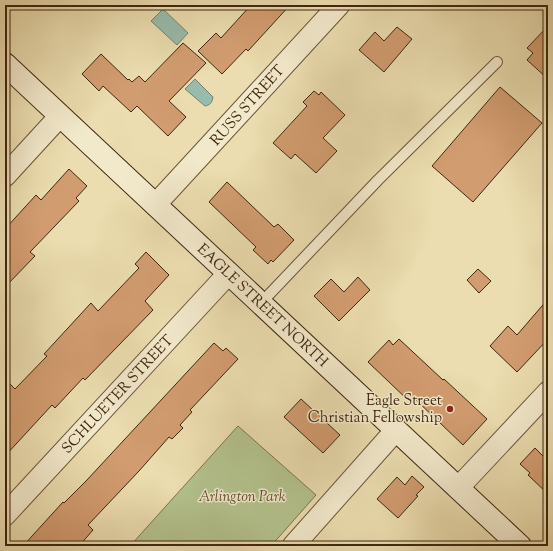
<svg xmlns="http://www.w3.org/2000/svg" width="553" height="551" font-family="'Sorts Mill Goudy',serif">
	<style>
		.green { fill: #b3c28d; stroke: #7a744f }
		.water { fill: #98bcac; stroke: #75806e }
		.building { fill: #d19c70; stroke: #402611 }
		.lines { fill: none; stroke-linecap: round; stroke-linejoin: round }
		.lane-casing { stroke: #6b5438; stroke-width: 12 }
		.street-casing { stroke: #6b5438; stroke-width: 23 }
		.secondary-casing { stroke: #402611; stroke-width: 24 }
		.lane { stroke: #f2e9cb; stroke-width: 10 }
		.street { stroke: #f2e9cb; stroke-width: 21 }
		.secondary { stroke: #f2e9cb; stroke-width: 22 }
		.poi-dot { fill: #8f2418; stroke: #f2e9cb; stroke-width: 1.5 }
		.labels { text-anchor: middle; stroke-width: 3; stroke-linejoin: round; paint-order: stroke }
		.street-label { font-size: 15px; fill: #402611; stroke: #f2e9cb }
		.poi-label { font-size: 15px; fill: #402611; stroke: #f2e9cb; text-anchor: end }
		.park-label { font-size: 15px; font-style: italic; fill: #5d4d30; stroke: #f2e9cb }
	</style>
	<rect width="100%" height="100%" fill="#ebddaf"/>
	<filter id="stains"><feTurbulence type="fractalNoise" baseFrequency=".005" numOctaves="4"/><feColorMatrix values="0 0 0 0 .2 0 0 0 0 .09 0 0 0 0 .02 0 0 0 .5 -.17"/></filter>
	<radialGradient id="worn" r=".72"><stop offset=".6" stop-color="#630" stop-opacity="0"/><stop offset="1" stop-color="#630" stop-opacity=".3"/></radialGradient>
	<path class="green" d="M238,426L316,495L271,546H130Z"/>
	<path class="water" d="M163,9L188,33L177,45L151,21Z
		M195,79L213,97C212,103 210,105 205,106L185,89Z"/>
	<path class="building" d="M251,5H290L248,51L246,49L222,74L198,51L216,33L221,38Z
		M548,26V79L527,60L533,53L527,48Z
		M397,27L412,39L384,72L359,50L375,32L384,41Z
		M183,43L206,63L169,101L186,117L168,136L137,106L131,112L103,86L99,91L82,74L101,54L128,80L129,79L132,82L139,76L145,82Z
		M500,87L542,123L473,202L432,166Z
		M314,91L319,95L321,92L345,115L323,138L337,151L316,173L295,154L291,159L273,143L307,106L303,102Z
		M69,169L87,186L76,198L79,201L30,252L35,256L5,287V229L36,195L41,200Z
		M227,182L274,227L278,224L294,240L273,262L271,260L268,264L253,250L256,247L209,202Z
		M146,252L169,275L145,301L153,310L85,380L83,378L55,408L52,405L5,456V379L15,389L47,356L44,354L91,303L98,311L139,268L135,264Z
		M478,269L491,281L479,293L467,280Z
		M358,277L370,290L339,321L314,296L331,279L344,292Z
		M548,299V339L517,372L490,346L508,326L517,335Z
		M399,339L443,380L444,379L487,419L463,445L414,398L410,402L368,362L389,340L393,345Z
		M214,343L223,351L226,348L238,359L190,410L192,412L180,425L183,428L172,439L169,437L139,471L88,525L93,530L79,546H23L63,502L64,503L86,481Z
		M301,399L340,435L323,453L284,417Z
		M535,448L548,461V494L528,475L530,473L520,464Z
		M412,476L424,487L416,495L418,496L398,518L377,499L397,477L405,485Z"/>
	<g class="lines">
		<g class="lane-casing">
			<path id="lane" d="M261,303L378,180L497,62"/>
		</g>
		<g class="street-casing">
			<path id="street" d="M5,176L60,116
				M155,205L339,5
				M458,488L548,392
				M5,515L229,273
				M293,546L396,430"/>
		</g>
		<g class="secondary-casing">
			<path id="secondary" d="M5,64L520,546"/>
		</g>
		<use href="#lane" class="lane"/>
		<use href="#street" class="street"/>
		<use href="#secondary" class="secondary"/>
	</g>
	<circle class="poi-dot" cx="450" cy="409" r="4"/>
	<g class="labels">
		<g class="street-label">
			<text transform="translate(247 105) rotate(-48)" y="5">RUSS STREET</text>
			<text transform="translate(263 305) rotate(43)" y="5">EAGLE STREET NORTH</text>
			<text transform="translate(117 394) rotate(-47)" y="5">SCHLUETER STREET</text>
		</g>
		<g class="poi-label">
			<text x="442" y="405">Eagle Street<tspan x="442" dy="17">Christian Fellowship</tspan></text>
		</g>
		<g class="park-label">
			<text x="242" y="501">Arlington Park</text>
		</g>
	</g>
	<rect width="553" height="551" fill="none" stroke="#ebddaf" stroke-width="20"/>
	<rect x="6" y="6" width="541" height="539" fill="none" stroke="#402611" stroke-width="2"/>
	<rect x="10" y="10" width="533" height="531" fill="none" stroke="#402611"/>
	<rect width="100%" height="100%" filter="url(#stains)"/>
	<rect width="100%" height="100%" fill="url(#worn)"/>
</svg>
